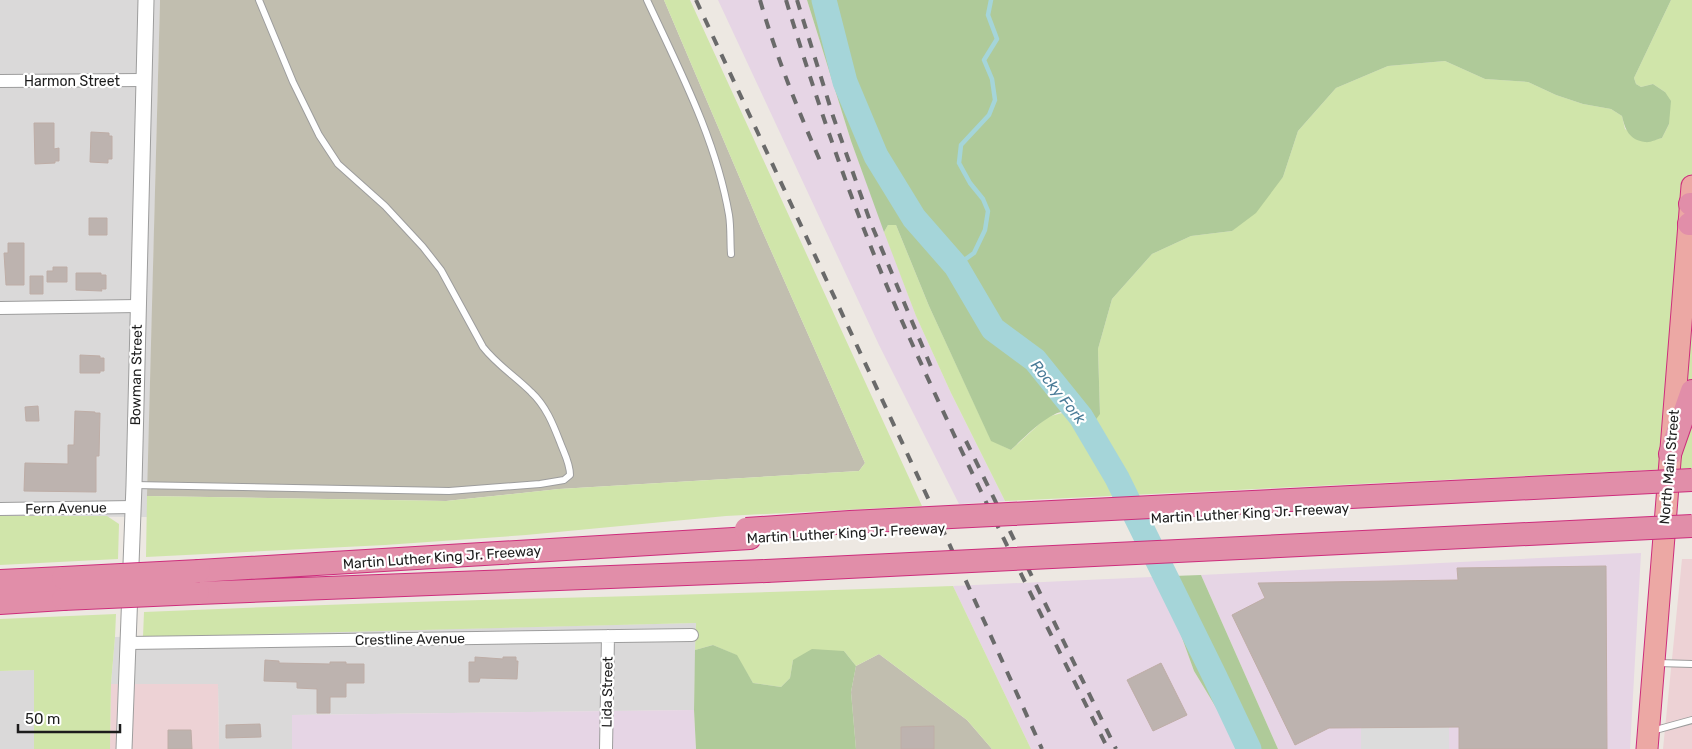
<svg xmlns="http://www.w3.org/2000/svg" width="1692" height="749" font-family="Rubik,sans-serif">
	<style>
		.residential { fill: #dad9d9 }
		.commercial { fill: #edd2d5 }
		.industrial { fill: #e6d5e5 }
		.construction { fill: #c1beaf }
		.grass { fill: #d0e5aa }
		.forest { fill: #afca99 }
		.parking { fill: #dcdcdc }
		.lines { fill: none; stroke-linecap: round; stroke-linejoin: round }
		.stream { stroke: #a5d5d9; stroke-width: 4.5 }
		.river { stroke: #a5d5d9; stroke-width: 25 }
		.building { fill: #bdb3af; stroke: #beada6 }
		.service-casing { stroke: #9d9d9d; stroke-width: 8 }
		.minor-casing { stroke: #9d9d9d; stroke-width: 14 }
		.tertiary-casing { stroke: #9d9d9d; stroke-width: 17 }
		.trunk-casing { stroke: #cd2d7c; stroke-width: 23 }
		.motorway-casing { stroke: #cd2d7c; stroke-width: 24 }
		.service { stroke: #fff; stroke-width: 6 }
		.minor { stroke: #fff; stroke-width: 12 }
		.tertiary { stroke: #fff; stroke-width: 15 }
		.trunk { stroke: #eca8a4; stroke-width: 21 }
		.motorway { stroke: #e18ea9; stroke-width: 22 }
		.rail { stroke: #6a6a6a; stroke-width: 4; stroke-dasharray: 10 10; stroke-linecap: butt }
		.motorway-bridge-casing { stroke: #cd2d7c; stroke-width: 24; stroke-linecap: butt }
		.motorway-bridge { stroke: #e18ea9; stroke-width: 22 }
		.labels { text-anchor: middle; stroke-width: 4.5; stroke-linejoin: round; paint-order: stroke }
		.street-label { font-size: 14px; fill: #1c1c1c; stroke: #fff }
		.water-label { font-size: 15px; font-style: italic; fill: #497b97; stroke: #fff }
	</style>
	<rect width="100%" height="100%" fill="#ede8e2"/>
	<path class="residential" d="M0,0H160L147,517L0,516Z
		M696,623L694,710L293,715L292,749H219L218,684H111L115,637Z
		M34,670V749H0V671Z"/>
	<path class="commercial" d="M1682,559H1692V749H1663Z
		M111,684H218L219,749H110Z"/>
	<path class="industrial" d="M718,0H807L851,141L916,316L951,393L1005,501L959,504L879,345Z
		M1641,553L1630,749H1278L1201,575Z
		M1173,576L1168,592L1172,610L1194,671L1241,749H1031L953,586Z
		M694,710L696,749H292V715Z"/>
	<path class="construction" d="M160,0H664L761,228L865,463L859,471L559,489L446,501L147,496Z
		M879,654L967,720L992,749H856L851,692L856,666Z"/>
	<path class="grass" d="M664,0H690L922,506L726,516L526,535L385,545L146,557L147,496L446,501L559,489L859,471L865,463L761,228Z
		M1671,0H1692V468L1005,501L951,393L916,316L884,232L888,225H896L929,306L991,440L1011,450L1047,417L1066,412L1100,414L1098,349L1112,299L1152,254L1191,236L1232,231L1283,177L1298,131L1336,88L1388,66L1445,61L1485,79L1528,82L1556,95L1583,104L1611,109L1622,116L1625,129L1646,142L1662,138L1669,124L1665,92L1653,84L1641,87L1636,84L1634,78Z
		M0,516H107L119,524L118,559L0,565Z
		M953,586L1031,749H992L967,720L879,654L856,666L844,651L793,660L790,678L781,687L753,683L736,655L713,645L695,650L696,623L143,637L144,612C413,600 683,596 953,586Z
		M116,614L115,637L111,684L110,749H34V670L0,671V619Z"/>
	<path class="forest" d="M807,0H1671L1634,78L1636,84L1641,87L1653,84L1665,92L1671,101L1669,124L1662,138C1657,139 1650,143 1645,142C1629,140 1625,129 1622,116L1611,109L1583,104L1556,95L1528,82L1485,79L1445,61L1388,66L1336,88L1298,131L1283,177L1256,213L1232,231L1191,236L1152,254L1112,299L1098,349L1100,414L1094,422L1084,429C1081,424 1077,416 1072,413C1056,403 1022,440 1011,450L991,441L929,306L896,225H888L884,232L851,141Z
		M1201,575L1278,749H1241L1194,671L1172,610L1168,592L1173,576Z
		M713,645L737,655L753,683L781,687L790,678L793,660L812,649L844,651L856,666L851,692L856,749H696L694,710L695,650Z"/>
	<path class="parking" d="M1449,726V749H1361V727Z"/>
	<g class="lines">
		<path class="stream" d="M956,266L974,253L985,230L988,211L983,199L970,183L959,163L961,145L989,115L995,100L992,79L984,60L997,39L988,15L991,0"/>
		<path class="river" d="M824,0L845,82L876,156L914,218L956,266L993,329L1035,360L1081,417L1117,478L1215,677L1249,749"/>
	</g>
	<path class="building" d="M34,123H54V149L59,148V161H55V163L35,164Z
		M91,132L109,133V136H112V159H108V163L90,162Z
		M89,218H107V235H89Z
		M8,243H24V285H6L4,253H8Z
		M53,267H67V282H47V271H53Z
		M76,273H101V275H106V289H101L102,291L76,290Z
		M30,276H43V294H30Z
		M80,355L100,356V358H104V371H100V373H80Z
		M38,406L39,421H26L25,407Z
		M75,411L95,412V413H100L99,456H96V492L24,491L25,463L68,464V445H74Z
		M1606,566L1607,749H1459V727L1329,728L1295,745L1232,615L1265,598L1258,583L1458,580L1457,568Z
		M475,657L503,659V657H516V661H518L517,679L480,678L479,682H469V662H475Z
		M265,660L279,661V663L330,664V662H346V664H364V683H346V697H330V713H317V689L297,688V682L264,681Z
		M1161,663L1187,715L1153,731L1127,680Z
		M260,724L261,737L226,738V725Z
		M934,726V749H901V727Z
		M168,730H191L192,749H168Z"/>
	<g class="lines">
		<g class="service-casing">
			<path id="service" d="M647,0C679,69 716,139 729,215C731,228 730,241 731,254
				M134,485L449,491L540,484L564,480L570,475C570,463 564,453 560,442C553,424 546,406 531,392C515,376 497,365 483,347L441,270L423,247L385,206L338,164L319,135L293,82L259,0
				M1658,663L1692,664
				M1652,731L1692,720"/>
		</g>
		<g class="minor-casing">
			<path id="minor" d="M0,81L143,80
				M0,308L138,306
				M0,509L133,507
				M128,643L692,635
				M606,749L608,636"/>
		</g>
		<g class="tertiary-casing">
			<path id="tertiary" d="M124,749L134,485L146,0"/>
		</g>
		<g class="trunk-casing">
			<path id="trunk" d="M1647,749L1692,186"/>
		</g>
		<g class="motorway-casing">
			<path id="motorway" d="M1690,204H1692
				M1689,224H1692
				M1670,454L1692,391
				M199,571L750,538
				M0,581L63,578
				M198,593L766,571
				M0,603L63,599"/>
		</g>
		<use href="#service" class="service"/>
		<use href="#minor" class="minor"/>
		<use href="#tertiary" class="tertiary"/>
		<use href="#trunk" class="trunk"/>
		<use href="#motorway" class="motorway"/>
		<path class="rail" d="M696,0L947,539L1042,749
			M760,0C776,56 798,110 821,163
			M786,0C821,115 860,229 910,339C972,477 1040,613 1108,749
			M797,0L833,116L870,221L934,374
			M966,441L1116,749"/>
		<g class="motorway-bridge-casing">
			<path id="motorway-bridge" d="M746,529L850,522L1692,480
				M766,571L1692,526
				M63,578L199,571
				M63,599L198,593"/>
		</g>
		<use href="#motorway-bridge" class="motorway-bridge"/>
	</g>
	<g class="labels">
		<g class="street-label">
			<text x="72" y="86">Harmon Street</text>
			<text transform="translate(136 375) rotate(-89)" y="5">Bowman Street</text>
			<text transform="translate(1669 467) rotate(-85)" y="5">North Main Street</text>
			<text transform="translate(66 508) rotate(-1)" y="5">Fern Avenue</text>
			<text transform="translate(1250 513) rotate(-3)" y="5">Martin Luther King Jr. Freeway</text>
			<text transform="translate(846 533) rotate(-3)" y="5">Martin Luther King Jr. Freeway</text>
			<text transform="translate(442 557) rotate(-4)" y="5">Martin Luther King Jr. Freeway</text>
			<text transform="translate(410 639) rotate(-1)" y="5">Crestline Avenue</text>
			<text transform="translate(607 692) rotate(-89)" y="5">Lida Street</text>
		</g>
		<g class="water-label">
			<text transform="translate(1058 392) rotate(51)" y="5">Rocky Fork</text>
		</g>
	</g>
	<path d="M18 724v8h102v-8" fill="none" stroke="#1c1c1c" stroke-width="2.5"/>
	<text x="25" y="724" font-size="15" fill="#1c1c1c" stroke="#ffffff" stroke-width="4" paint-order="stroke">50 m</text>
</svg>
